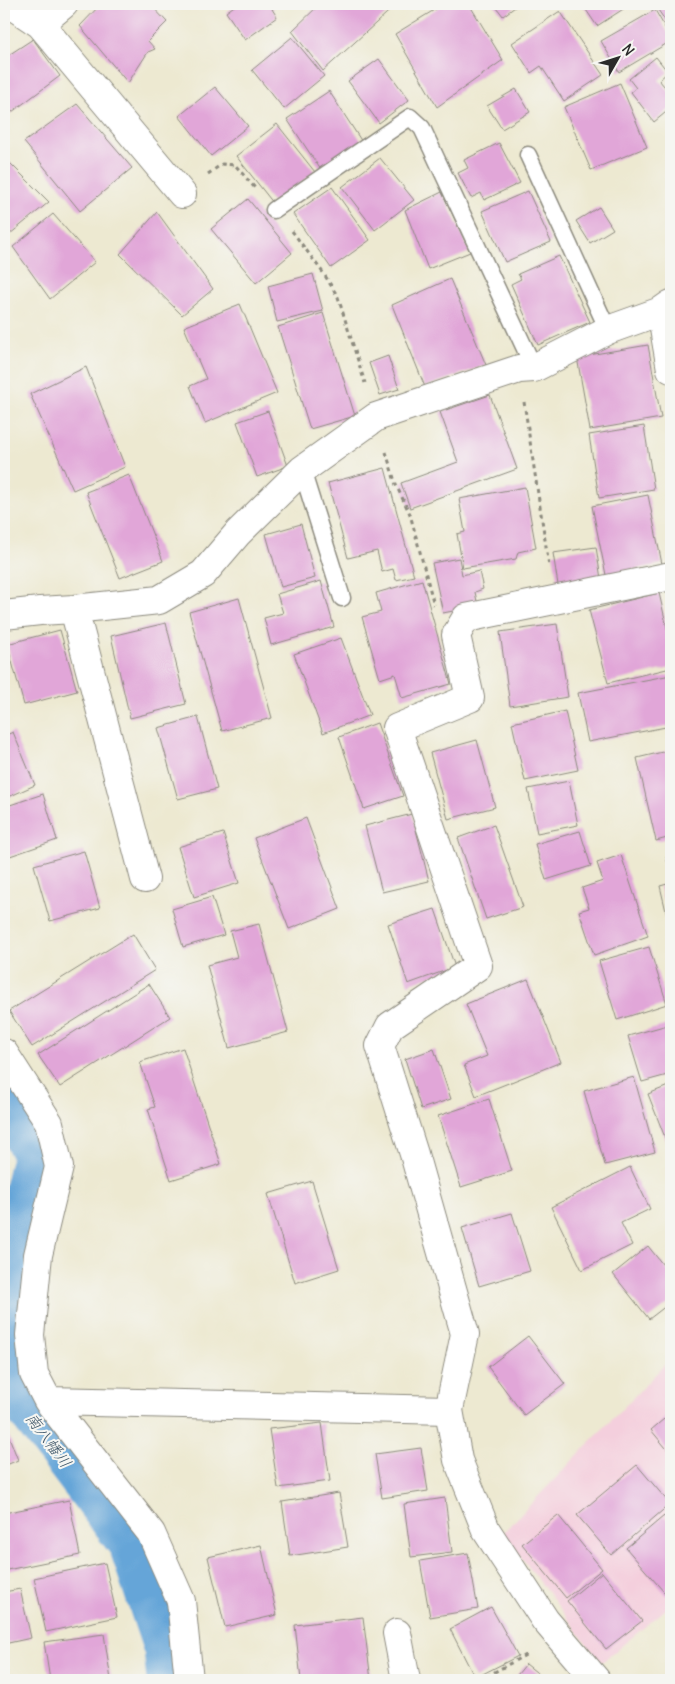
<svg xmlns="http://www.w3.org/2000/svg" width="675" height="1684" font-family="Delius,'Klee One',sans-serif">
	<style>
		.built { fill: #f4cfdd }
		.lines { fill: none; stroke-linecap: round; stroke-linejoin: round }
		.canal { stroke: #65a5d8; stroke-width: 41 }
		.building { fill: #e1a6d8 }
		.lane-casing { stroke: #8c8a7e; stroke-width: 19 }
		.street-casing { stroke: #8c8a7e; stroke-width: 30 }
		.path { stroke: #8c8a7e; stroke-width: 3; stroke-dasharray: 4 4; stroke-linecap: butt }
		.lane { stroke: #fff; stroke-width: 16 }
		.street { stroke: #fff; stroke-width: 28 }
		.labels { text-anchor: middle; stroke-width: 4; stroke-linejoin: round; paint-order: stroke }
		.water-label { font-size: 16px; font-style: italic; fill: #3f5668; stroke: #f6f6f2 }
	</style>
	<rect width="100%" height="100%" fill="#f6f6f2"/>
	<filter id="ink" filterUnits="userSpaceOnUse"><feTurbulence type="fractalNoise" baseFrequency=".02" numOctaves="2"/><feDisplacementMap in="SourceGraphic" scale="10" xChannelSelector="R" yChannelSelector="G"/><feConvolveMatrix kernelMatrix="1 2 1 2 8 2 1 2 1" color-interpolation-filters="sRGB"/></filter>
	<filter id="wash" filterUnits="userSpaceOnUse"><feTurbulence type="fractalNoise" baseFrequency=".0096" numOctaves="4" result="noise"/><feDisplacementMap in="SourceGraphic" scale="20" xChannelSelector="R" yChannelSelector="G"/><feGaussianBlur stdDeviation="1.12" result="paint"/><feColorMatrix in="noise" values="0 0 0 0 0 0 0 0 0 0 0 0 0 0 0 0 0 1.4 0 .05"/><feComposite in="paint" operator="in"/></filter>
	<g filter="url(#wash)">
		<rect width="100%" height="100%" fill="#ede9d1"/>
		<path class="built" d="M671,1358V1605L601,1663L503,1533Z"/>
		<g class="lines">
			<path class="canal" d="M4,1100L33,1154L17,1222L6,1359L9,1387L129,1545L164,1650L167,1680"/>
		</g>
		<g id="blocks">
			<path class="building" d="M101,4H150L167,22L148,41L155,49L148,52L128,83L80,26Z
				M237,4H278L272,9L277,17L245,40L226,12Z
				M320,4H397L323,71L292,31Z
				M444,4H469L503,60L437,107L395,34Z
				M494,4H519L503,16Z
				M582,4H631L597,26Z
				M661,4H671V29L656,7Z
				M655,10L671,38V41L619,72L601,41Z
				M560,11L603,75L564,101L541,66L531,73L512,43Z
				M292,37L324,76L284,109L252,70Z
				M33,39L60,76L4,118V58Z
				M656,57L668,72L659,80L671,94V108L654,122L631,92L636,88L629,79Z
				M379,59L409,100L379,123L348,81Z
				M620,83L647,147L591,170L564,107Z
				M215,87L248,126L211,156L179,116Z
				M516,89L530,112L502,129L487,106Z
				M329,91L362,142L321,170L287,119Z
				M77,104L132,168L80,211L24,142Z
				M277,124L315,172L274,204L236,156Z
				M499,143L520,183L484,200L481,193L471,198L458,173L468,168L464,160Z
				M4,157L49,202L4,239Z
				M380,158L414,200L375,230L342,187Z
				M332,187L370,240L331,268L293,214Z
				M528,191L551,242L505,262L482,211Z
				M442,192L470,252L428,269L405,210Z
				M248,199L292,253L256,283L211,229Z
				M599,207L613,229L590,243L576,221Z
				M157,212L213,289L182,315L120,254Z
				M53,214L95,262L50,299L13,247Z
				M559,256L590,322L538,345L511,284L521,279L518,274Z
				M313,274L323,311L277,322L268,286Z
				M450,279L486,365L425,387L392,305Z
				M240,304L277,393L205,423L190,386L206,379L184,327Z
				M323,313L355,416L310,429L278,327Z
				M648,345L661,418L590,430L577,357Z
				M388,356L399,389L380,395L369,363Z
				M86,367L125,467L73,490L30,394Z
				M490,395L517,469L410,508L401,483L458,462L440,412Z
				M268,411L288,466L257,477L237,422Z
				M644,426L654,489L599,498L589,435Z
				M385,468L414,576L396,580L393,569L382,572L377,551L348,558L328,483Z
				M129,475L163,561L120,578L86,492Z
				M525,487L536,548L518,552L516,559L463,568L457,534L465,532L459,499Z
				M648,495L662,564L606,575L592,506Z
				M301,524L315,578L281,587L266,534Z
				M596,547L601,579L558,585L553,553Z
				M459,558L462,575L479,571L483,589L475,592L478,606L443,613L432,563Z
				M422,580L451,684L402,698L395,674L380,679L362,617L381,612L376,593Z
				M321,581L334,627L271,645L264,618L283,613L277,594Z
				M659,593L671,645V668L608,683L589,610Z
				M239,598L272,718L222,731L189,612Z
				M166,623L186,704L130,718L111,636Z
				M557,624L568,697L510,706L500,632Z
				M60,630L77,691L24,705L7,644Z
				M341,638L370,715L323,733L294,654Z
				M671,675V726L588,742L578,693Z
				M565,711L578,770L525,781L512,723Z
				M198,717L217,789L178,799L158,728Z
				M377,723L403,796L364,809L339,737Z
				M13,732L35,785L4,799V736Z
				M477,740L495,807L448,819L430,753Z
				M671,750V837L656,841L637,758Z
				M569,781L578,825L537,833L528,789Z
				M43,794L57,840L4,858V807Z
				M412,814L429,881L382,892L365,826Z
				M306,818L340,909L289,929L254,838Z
				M494,825L523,907L486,919L458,838Z
				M580,831L591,866L546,880L535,844Z
				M223,833L239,883L194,897L178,847Z
				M84,851L100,908L50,921L34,865Z
				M621,855L648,936L594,955L579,911L589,908L582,888L603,881L597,863Z
				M671,855V876L666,857Z
				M671,883V923L669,924L660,886Z
				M212,897L224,935L183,947L172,909Z
				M435,909L455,967L408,984L388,924Z
				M259,924L288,1032L229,1048L207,965L237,957L230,931Z
				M133,934L155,970L32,1047L9,1011Z
				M649,947L667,1004L617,1020L599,961Z
				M528,979L561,1062L476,1096L464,1065L487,1056L466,1004Z
				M149,984L170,1017L60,1087L38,1055Z
				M671,1024V1074L642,1082L628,1036Z
				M183,1048L221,1164L171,1180L148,1109L155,1107L140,1062Z
				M434,1049L451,1099L421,1109L405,1059Z
				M634,1077L655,1152L605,1165L584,1091Z
				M671,1085V1138L666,1140L648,1094Z
				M489,1099L512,1171L461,1187L438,1116Z
				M630,1167L650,1209L621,1223L632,1245L582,1270L551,1207Z
				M312,1181L339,1269L295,1283L268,1194Z
				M512,1213L530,1271L479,1286L462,1228Z
				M648,1246L671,1275V1302L649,1319L613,1274Z
				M528,1336L565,1384L524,1415L488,1367Z
				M671,1413V1454L651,1430Z
				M322,1423L330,1481L278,1488L269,1429Z
				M4,1424L18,1460L4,1466Z
				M421,1448L428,1491L382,1498L375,1454Z
				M637,1465L670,1504L611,1555L577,1515Z
				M339,1493L348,1547L290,1556L282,1502Z
				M445,1498L452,1552L411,1557L404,1504Z
				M69,1500L80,1555L7,1570L4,1555V1513Z
				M558,1515L602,1569L566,1598L522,1544Z
				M664,1516L671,1525V1598L670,1599L626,1548Z
				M261,1545L277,1615L225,1627L208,1557Z
				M468,1553L478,1609L430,1617L420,1561Z
				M105,1563L117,1617L46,1632L34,1578Z
				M602,1572L642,1621L606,1649L567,1601Z
				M20,1589L31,1638L4,1644V1592Z
				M491,1607L518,1656L475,1678L450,1629Z
				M363,1617L371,1680H301L295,1625Z
				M104,1634L111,1680H50L44,1642Z
				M526,1664L546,1680H513Z"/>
		</g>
	</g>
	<g filter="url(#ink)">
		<use href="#blocks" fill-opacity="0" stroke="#8c8a7e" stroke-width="1"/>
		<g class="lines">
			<g class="lane-casing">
				<path id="lane" d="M528,155L608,330
					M274,210L410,117L422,128L534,368
					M302,470L342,598"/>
			</g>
			<g class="street-casing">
				<path id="street" d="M10,4L40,24L64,4
					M40,24L182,194
					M661,311L671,369
					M74,609L145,879
					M4,615L40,611L74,609L159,600L203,574L238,533L302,470L376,417L519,369L534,368L608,330L661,311L671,304
					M4,1053L49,1123L59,1167L38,1255L30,1335L34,1374L48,1401L449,1410
					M48,1401L151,1533L181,1601L189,1680
					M397,1633L406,1680
					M596,1680L545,1620L486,1530L458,1460L449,1410L465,1334L414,1154L380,1046L390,1026L478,966L397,728L470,698L456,635L466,618L671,576"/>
			</g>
			<path class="path" d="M208,174L222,164L235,165L255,188
				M292,231L324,274L338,297L365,383
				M524,402L549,566
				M386,452L396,485L410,514L434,605
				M480,1680L529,1653"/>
			<use href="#lane" class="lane"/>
			<use href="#street" class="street"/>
		</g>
	</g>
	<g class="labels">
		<g class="water-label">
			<text transform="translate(49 1440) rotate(53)" y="6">南八幡川</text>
		</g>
	</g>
	<rect width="675" height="1684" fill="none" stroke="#f6f6f2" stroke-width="20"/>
	<g transform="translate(618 58) rotate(51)" stroke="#f6f6f2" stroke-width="4" paint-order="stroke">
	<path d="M0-4L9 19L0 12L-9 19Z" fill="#2b2b2b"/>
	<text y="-8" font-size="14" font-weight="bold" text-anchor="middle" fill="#2b2b2b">N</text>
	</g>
</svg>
